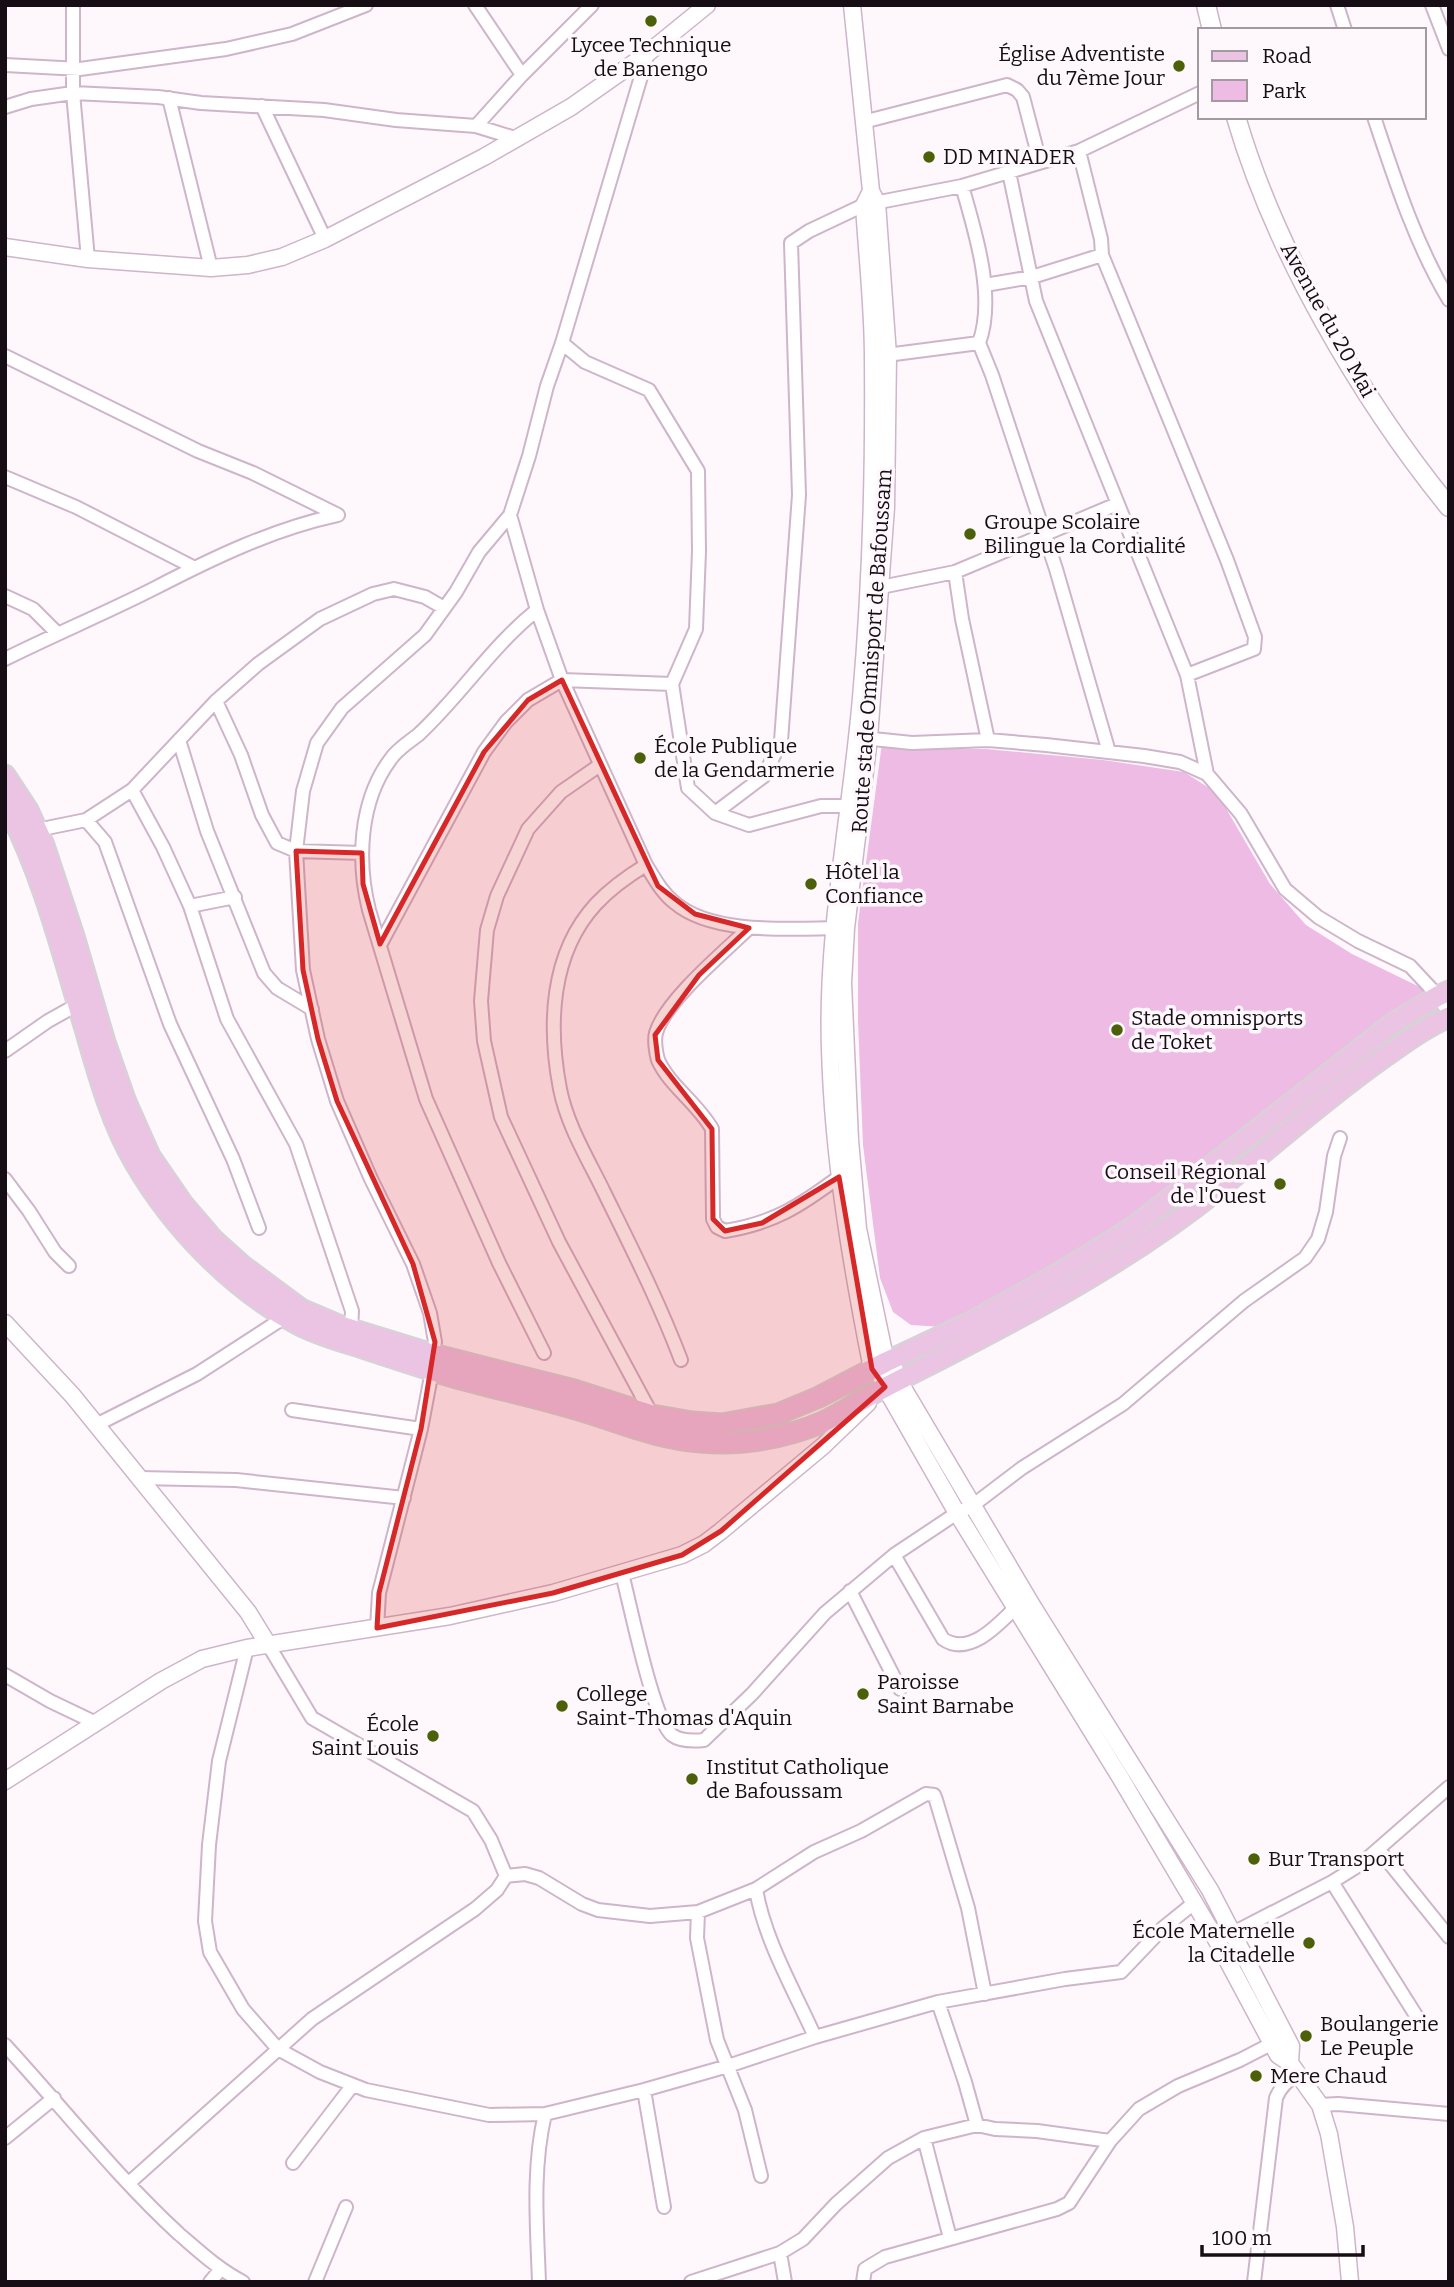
<svg xmlns="http://www.w3.org/2000/svg" width="1454" height="2287" font-family="Bitter,serif">
	<style>
		.green { fill: #edbbe3 }
		.lines { fill: none; stroke-linecap: round; stroke-linejoin: round }
		.minor-casing { stroke: #ceb5c9; stroke-width: 16 }
		.tertiary-casing { stroke: #ceb5c9; stroke-width: 19 }
		.secondary-casing { stroke: #ceb5c9; stroke-width: 21 }
		.primary-casing { stroke: #d5d4d5; stroke-width: 23 }
		.minor { stroke: #fff; stroke-width: 12 }
		.tertiary { stroke: #fff; stroke-width: 16 }
		.secondary { stroke: #fff; stroke-width: 18 }
		.primary { stroke: #ebc4e3; stroke-width: 19 }
		.marked { fill: #d62828; fill-opacity: 0.2; stroke: #d62828; stroke-width: 5; stroke-linejoin: round }
		.poi-dot { fill: #4b6008; stroke: #fef8fd; stroke-width: 2.5 }
		.labels { text-anchor: middle; stroke-width: 7; stroke-linejoin: round; paint-order: stroke }
		.poi-label { font-size: 21px; fill: #170e15; stroke: #fef8fd; text-anchor: start }
		.street-label { font-size: 21px; fill: #170e15; stroke: #fef8fd }
	</style>
	<rect width="100%" height="100%" fill="#fef8fd"/>
	<path class="green" d="M882,743L912,749H986L1103,760L1184,772L1217,793L1270,884L1306,925L1352,954L1432,993L1153,1201L1082,1247L978,1310L943,1327L911,1325L893,1312L880,1278L863,1145L858,1021V923Z"/>
	<g class="lines">
		<g class="minor-casing">
			<path id="minor" d="M73,5V93L88,259
				M475,5L522,75
				M1337,5L1345,30
				M1432,5L1449,49
				M648,53L562,343L547,386L529,456L510,515L537,610L562,680L646,865C654,878 662,893 675,903C714,936 795,928 843,928
				M5,65L80,69L226,49L292,34L366,5
				M169,98L211,268
				M262,106L325,239
				M5,107L31,99L73,93L158,97L201,103L324,110L396,120L476,126L518,139
				M1374,117C1395,180 1415,243 1449,300
				M863,122L1007,85L1017,90L1023,97L1040,162
				M476,126L522,75L592,5
				M1079,151L1101,239L1102,255L1227,560L1255,637L1254,649L1187,675
				M1009,172L1036,301L1187,675L1207,774
				M962,186C975,231 996,297 979,343L992,375L1056,569L1109,752
				M985,285L1032,277L1102,255
				M562,343L585,362L649,390L698,471L699,551L696,629L672,684
				M5,356L198,451L253,473L338,515C273,529 213,558 155,588C106,613 55,634 5,659
				M879,356L979,343
				M5,477L76,507L193,567
				M955,572L962,619L988,740
				M881,587L955,572L1117,504
				M5,596L33,609L57,633
				M537,610C503,637 477,672 448,704C438,715 429,725 418,735C409,742 396,750 390,760C359,802 357,862 369,910L426,1099L499,1263L544,1353
				M216,701L241,755L262,815L277,843L296,851L362,853
				M863,738L912,743L988,740L1046,745L1144,756L1180,762L1207,774L1241,814L1285,889L1318,917L1358,941L1410,966L1438,996L1449,1013
				M179,740L207,831L264,973L277,988L312,1009
				M600,765L561,792L528,829L497,896L487,930L481,1001L484,1041L501,1117L559,1242L652,1415
				M132,790L163,847L190,906L227,1019L296,1144L352,1311L351,1329
				M715,813L764,776L781,741L799,495L791,243L809,231L864,205L962,186L1079,151L1200,93
				M86,820L105,842L170,1024L233,1159L259,1228
				M32,831L86,820L132,790L216,701L258,664L320,619L373,594L394,589L425,597L444,608
				M646,865C628,876 610,889 596,904C550,954 548,1026 560,1089C567,1125 588,1159 604,1192C631,1247 659,1302 681,1360
				M190,906L235,897
				M749,928C724,952 665,1001 656,1033C654,1040 656,1053 658,1060C669,1085 698,1104 712,1129L713,1219L717,1227L725,1231C774,1223 800,1206 839,1177
				M380,945L484,752L506,722L528,700L562,680L672,684L688,788L715,813L749,825L821,806H850
				M5,1051L48,1021L82,1002
				M5,1179L29,1211L55,1252L69,1266
				M292,1410L421,1429
				M96,1425L197,1374L285,1317
				M139,1478L236,1480L404,1498
				M894,1555L943,1639C969,1657 998,1625 1016,1607
				M622,1574C630,1603 653,1720 672,1735C680,1741 694,1741 704,1740L752,1694L825,1613L894,1555L957,1513L972,1506L1022,1468L1123,1404L1244,1301L1305,1258L1318,1239L1326,1212L1334,1156L1340,1138
				M850,1591L900,1689
				M377,1628L379,1593L421,1429L432,1371V1354L435,1342L430,1313L413,1264L371,1179L337,1101L318,1039L303,970L296,851L303,791L317,743L342,708L425,635L456,592L479,552L510,515
				M247,1648L219,1761L209,1845L205,1921L210,1952L243,2009L278,2049L320,2072L366,2090L489,2115L545,2114L644,2090L728,2066L815,2037L938,2002L1065,1979L1121,1972L1163,1928L1194,1903
				M5,1675L50,1701L96,1723
				M1379,1850L1449,1937
				M506,1876L525,1874L539,1878L582,1904L598,1910L650,1916L698,1912L756,1889L814,1852L861,1831L919,1798L926,1794L934,1795L936,1800L968,1908L985,1994
				M1332,1882L1422,2025
				M756,1889C764,1939 795,1992 815,2037
				M698,1912L697,1938L717,2040L745,2110L761,2176
				M1227,1936L1332,1882L1361,1864L1449,1787
				M938,2002L965,2082L977,2125
				M5,2045C63,2108 116,2176 179,2234C200,2252 218,2269 243,2282
				M644,2090L664,2207
				M1320,2105L1338,2104L1449,2114
				M5,2138L54,2098
				M924,2138L950,2238
				M293,2163L352,2086
				M129,2183L312,2019L475,1909L497,1890L506,1876L491,1840L473,1811L312,1718L269,1646
				M780,2253L785,2282
				M210,2282L220,2270
				M315,2282L346,2207
				M539,2282C537,2226 532,2168 545,2114
				M691,2282L780,2253L803,2239L836,2204L888,2158L924,2138L977,2125L995,2129L1037,2131L1110,2141
				M863,2282L865,2269L885,2257L1057,2209L1069,2203L1110,2141L1139,2109L1178,2086L1240,2060L1271,2044
				M1254,2282L1276,2098C1281,2086 1287,2081 1298,2075"/>
		</g>
		<g class="tertiary-casing">
			<path id="tertiary" d="M852,5L871,191L877,203L888,355L886,507L869,738L846,928L843,983L850,1140L858,1229L886,1362L894,1368L899,1381L1033,1607L1210,1890L1291,2046L1290,2063
				M871,191L864,205C867,256 873,307 873,358C874,471 871,585 861,698C851,815 826,931 830,1049C833,1158 851,1263 872,1369L880,1374L885,1387L957,1513L1120,1777L1217,1941L1278,2055L1290,2063L1320,2105L1329,2134L1345,2227L1350,2282
				M5,247L88,259L211,268L248,265L282,257L325,239L484,157L571,107L648,53L707,5
				M5,1323L73,1396L248,1612L269,1646
				M5,1781L161,1681L202,1659L247,1648L450,1616L553,1593L682,1555L704,1544L721,1531L823,1446L868,1403"/>
		</g>
		<g class="secondary-casing">
			<path id="secondary" d="M1206,5L1212,30
				M1236,117C1275,251 1361,399 1449,507"/>
		</g>
		<g class="primary-casing">
			<path id="primary" d="M5,775L28,810L44,845L74,936L105,1042L126,1102L150,1156L183,1204L213,1239L243,1266L301,1309L341,1326L432,1354L574,1390L652,1415L692,1422L722,1424L778,1414L819,1397L886,1362L973,1321L1057,1274L1132,1228L1393,1023L1438,996L1449,991
				M5,803C43,874 62,953 85,1029C98,1074 111,1123 135,1163C173,1228 231,1288 297,1324C316,1334 339,1341 360,1347C393,1358 426,1369 460,1379C497,1389 535,1397 572,1408C615,1420 655,1439 701,1442C741,1446 786,1438 823,1422C843,1413 862,1399 882,1389C998,1329 1116,1272 1219,1189C1271,1147 1322,1102 1376,1063C1400,1046 1422,1029 1449,1017"/>
		</g>
		<use href="#minor" class="minor"/>
		<use href="#tertiary" class="tertiary"/>
		<use href="#secondary" class="secondary"/>
		<use href="#primary" class="primary"/>
	</g>
	<path class="marked" d="M562,680L658,886L695,914L749,928L699,975L655,1035L658,1060L712,1129L713,1219L725,1231L762,1223L839,1177L872,1369L885,1387L721,1531L682,1555L553,1593L377,1628L379,1593L421,1429L435,1342L413,1264L337,1101L318,1039L303,970L296,851L362,853L363,884L380,944L484,752L528,700Z"/>
	<g class="poi-dot">
		<circle cx="651" cy="21" r="7"/>
		<circle cx="1179" cy="66" r="7"/>
		<circle cx="929" cy="157" r="7"/>
		<circle cx="970" cy="534" r="7"/>
		<circle cx="640" cy="758" r="7"/>
		<circle cx="811" cy="884" r="7"/>
		<circle cx="1117" cy="1030" r="7"/>
		<circle cx="1280" cy="1184" r="7"/>
		<circle cx="863" cy="1694" r="7"/>
		<circle cx="562" cy="1706" r="7"/>
		<circle cx="433" cy="1736" r="7"/>
		<circle cx="692" cy="1779" r="7"/>
		<circle cx="1254" cy="1859" r="7"/>
		<circle cx="1309" cy="1943" r="7"/>
		<circle cx="1306" cy="2036" r="7"/>
		<circle cx="1256" cy="2076" r="7"/>
	</g>
	<g class="labels">
		<g class="poi-label">
			<text x="651" y="52" text-anchor="middle">Lycee Technique<tspan x="651" dy="24">de Banengo</tspan></text>
			<text x="1165" y="61" text-anchor="end">Église Adventiste<tspan x="1165" dy="24">du 7ème Jour</tspan></text>
			<text x="943" y="164">DD MINADER</text>
			<text x="984" y="529">Groupe Scolaire<tspan x="984" dy="24">Bilingue la Cordialité</tspan></text>
			<text x="654" y="753">École Publique<tspan x="654" dy="24">de la Gendarmerie</tspan></text>
			<text x="825" y="879">Hôtel la<tspan x="825" dy="24">Confiance</tspan></text>
			<text x="1131" y="1025">Stade omnisports<tspan x="1131" dy="24">de Toket</tspan></text>
			<text x="1266" y="1179" text-anchor="end">Conseil Régional<tspan x="1266" dy="24">de l'Ouest</tspan></text>
			<text x="877" y="1689">Paroisse<tspan x="877" dy="24">Saint Barnabe</tspan></text>
			<text x="576" y="1701">College<tspan x="576" dy="24">Saint-Thomas d'Aquin</tspan></text>
			<text x="419" y="1731" text-anchor="end">École<tspan x="419" dy="24">Saint Louis</tspan></text>
			<text x="706" y="1774">Institut Catholique<tspan x="706" dy="24">de Bafoussam</tspan></text>
			<text x="1268" y="1866">Bur Transport</text>
			<text x="1295" y="1938" text-anchor="end">École Maternelle<tspan x="1295" dy="24">la Citadelle</tspan></text>
			<text x="1320" y="2031">Boulangerie<tspan x="1320" dy="24">Le Peuple</tspan></text>
			<text x="1270" y="2083">Mere Chaud</text>
		</g>
		<g class="street-label">
			<text transform="translate(1328 320) rotate(61)" y="7">Avenue du 20 Mai</text>
			<text transform="translate(872 651) rotate(-86)" y="7">Route stade Omnisport de Bafoussam</text>
		</g>
	</g>
	<rect width="1454" height="2287" fill="none" stroke="#170e15" stroke-width="14"/>
	<rect x="1198" y="28" width="228" height="91" fill="#fef8fd" stroke="#a29aa0" stroke-width="2"/>
	<rect x="1212" y="51" width="35" height="10" fill="#ebc4e3" stroke="#a29aa0" stroke-width="2"/>
	<text x="1262" y="63" font-size="21" fill="#170e15">Road</text>
	<rect x="1212" y="80" width="35" height="21" fill="#edbbe3" stroke="#a29aa0" stroke-width="2"/>
	<text x="1262" y="98" font-size="21" fill="#170e15">Park</text>
	<path d="M1202 2245v10h161v-10" fill="none" stroke="#170e15" stroke-width="3.5"/>
	<text x="1212" y="2245" font-size="21" fill="#170e15" stroke="#fef8fd" stroke-width="5" paint-order="stroke">100 m</text>
</svg>
